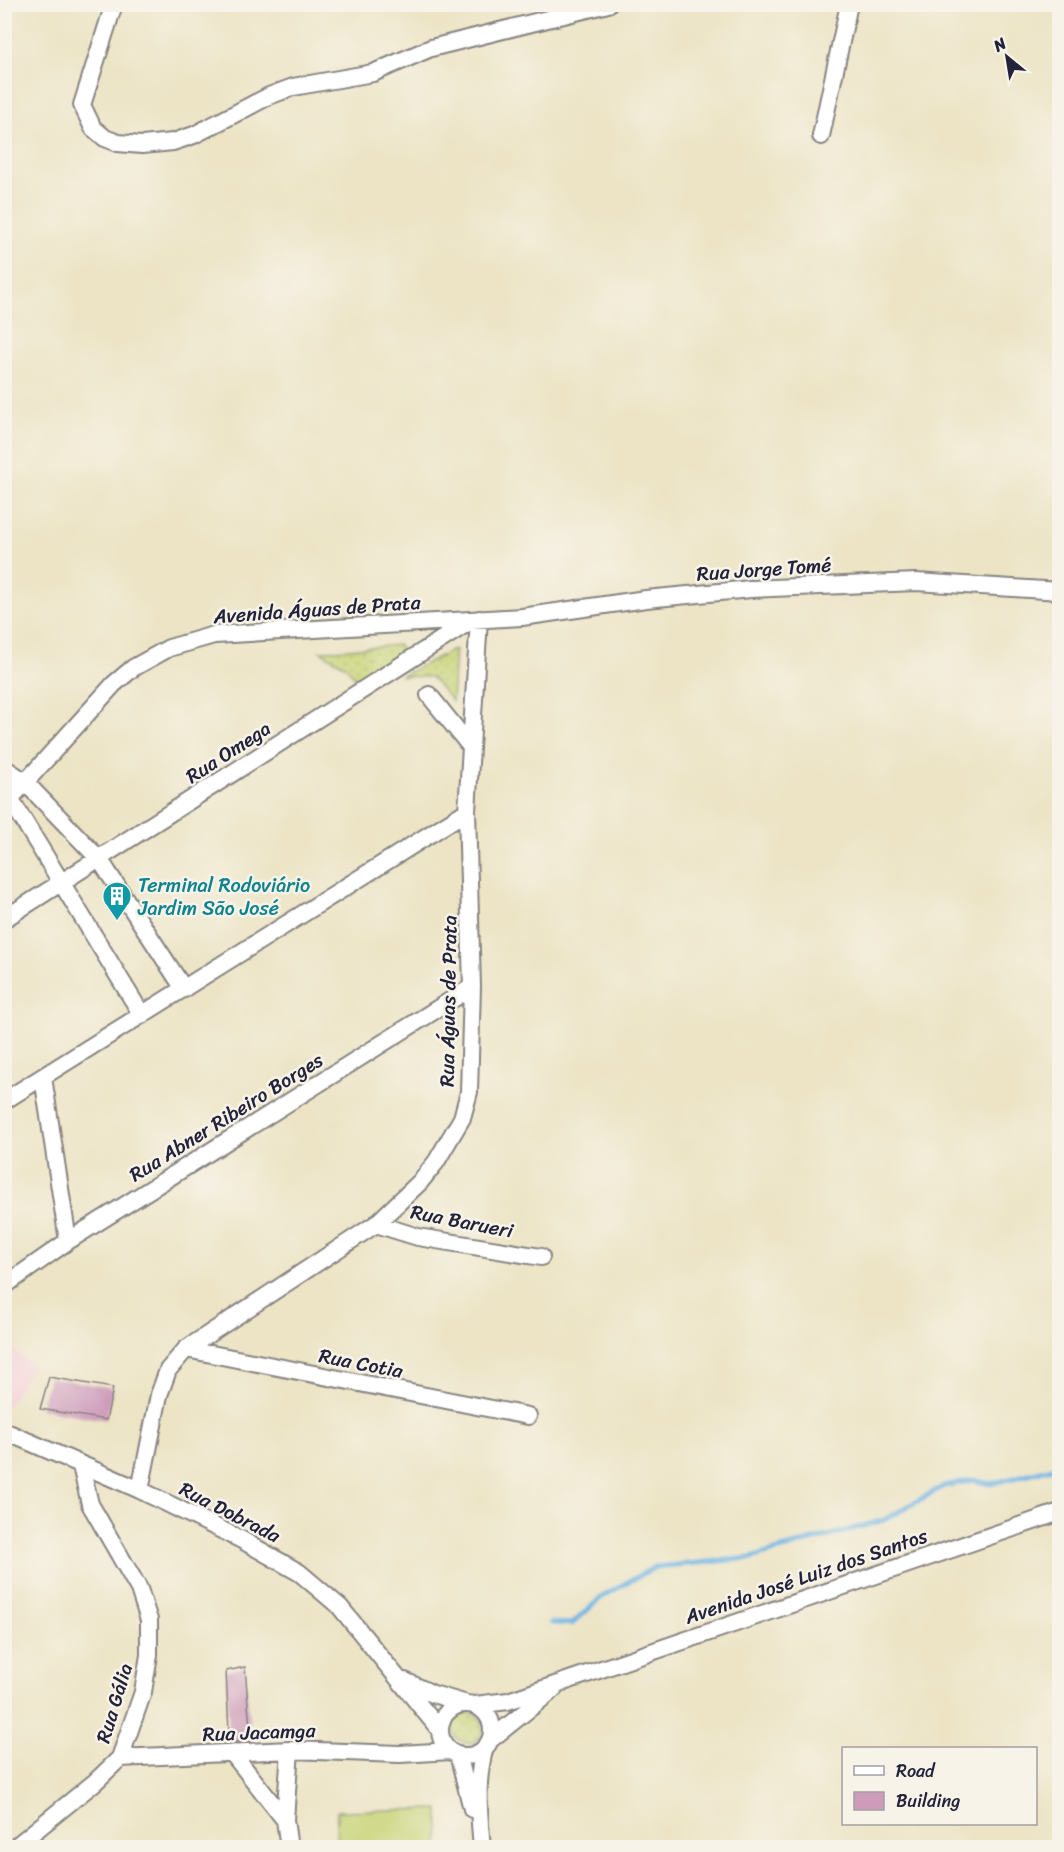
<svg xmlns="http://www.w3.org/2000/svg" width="1064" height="1852" font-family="Sriracha,sans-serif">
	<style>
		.built { fill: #f6cfd8 }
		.grass { fill: url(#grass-dots); stroke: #747a58; stroke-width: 1.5 }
		.pitch { fill: #c7d374; stroke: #747a58; stroke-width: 1.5 }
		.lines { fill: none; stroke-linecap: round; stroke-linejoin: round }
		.stream { stroke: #6bb2e2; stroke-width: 5 }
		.building { fill: #ce9bbb }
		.street-casing { stroke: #878380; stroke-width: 20 }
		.street { stroke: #fff; stroke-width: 16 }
		.labels { text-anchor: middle; stroke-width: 5; stroke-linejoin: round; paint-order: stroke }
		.street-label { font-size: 20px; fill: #22223b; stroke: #f7f3e8 }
		.culture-label { font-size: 20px; fill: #0d838f; stroke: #f7f3e8; text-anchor: start }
	</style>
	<defs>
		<pattern id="grass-dots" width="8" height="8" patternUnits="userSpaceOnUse" patternTransform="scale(1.5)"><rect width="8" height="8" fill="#c7d374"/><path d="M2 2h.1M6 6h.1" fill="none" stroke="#abb565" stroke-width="1.8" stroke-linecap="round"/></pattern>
	</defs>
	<rect width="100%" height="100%" fill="#f7f3e8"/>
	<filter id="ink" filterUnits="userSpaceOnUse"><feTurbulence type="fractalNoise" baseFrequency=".0167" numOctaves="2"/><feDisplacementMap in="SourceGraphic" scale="12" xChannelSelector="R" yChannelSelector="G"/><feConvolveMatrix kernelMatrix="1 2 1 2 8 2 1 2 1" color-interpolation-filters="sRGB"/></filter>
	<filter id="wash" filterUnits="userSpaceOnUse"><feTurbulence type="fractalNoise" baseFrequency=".008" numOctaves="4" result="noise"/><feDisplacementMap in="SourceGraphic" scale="24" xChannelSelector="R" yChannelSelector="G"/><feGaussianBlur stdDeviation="1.35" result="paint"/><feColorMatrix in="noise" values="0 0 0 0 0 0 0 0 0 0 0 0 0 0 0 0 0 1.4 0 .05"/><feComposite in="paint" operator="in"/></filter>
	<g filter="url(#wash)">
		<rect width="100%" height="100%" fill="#ece4c5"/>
		<path class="built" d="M5,1342L33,1366L5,1410Z"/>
		<path class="grass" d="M399,645L403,652L356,679L346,666L320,651Z
			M455,649L452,701L431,677L401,676Z
			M453 1728a15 15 0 1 1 30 0a15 15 0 1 1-30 0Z"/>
		<path class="pitch" d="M439,1809V1847H336L337,1811Z"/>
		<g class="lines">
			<path class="stream" d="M551,1623L572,1624L603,1596L655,1567L751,1558L884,1520L944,1486L973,1480L990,1484L1060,1466"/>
		</g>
		<g id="blocks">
			<path class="building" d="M49,1377L113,1388L106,1420L40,1409Z
				M245,1667L251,1741L232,1742L229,1732L226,1671Z"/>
		</g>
	</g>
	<g filter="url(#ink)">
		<use href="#blocks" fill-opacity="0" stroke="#878380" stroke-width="1.5"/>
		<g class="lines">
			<g class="street-casing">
				<path id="street" d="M114,4L82,105L93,128L105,138L118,143L142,145L173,142L194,135L269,96L293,87L373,73L431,48L608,4
					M821,136L849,4
					M429,695L470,746
					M4,768L24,781L100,860L184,989
					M5,790L142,1015
					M12,797L114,684L133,668L169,648L214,635L522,617L646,599L751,589L916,582L1060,591
					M4,919L472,620
					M43,1077L68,1241
					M4,1101L467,811
					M376,1224L418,1237L541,1257
					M4,1286L68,1241L472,987
					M186,1349L528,1416
					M4,1431L140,1490L242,1540L300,1573L340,1607L439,1729
					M140,1490L159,1395L168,1370L186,1349L376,1224L420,1182L436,1162L462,1118L469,1092L472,987L467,811L479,619
					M405,1681L433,1694L467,1704
					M440 1730a26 26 0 1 1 52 0a26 26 0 1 1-52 0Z
					M475,1705L508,1701L1060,1512
					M490,1740L554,1689
					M233,1754L285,1820
					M458,1754L472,1809
					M120,1758L290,1750L400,1754L451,1751
					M14,1848L95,1782L120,1758L143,1692L149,1655V1620L139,1589L90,1504L81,1466
					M289,1848L285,1820L290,1750
					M482,1848C479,1812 475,1782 485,1747"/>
			</g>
			<use href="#street" class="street"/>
		</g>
	</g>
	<defs>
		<g id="building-pin" transform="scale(1.5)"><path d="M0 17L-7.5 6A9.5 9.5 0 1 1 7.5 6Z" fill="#0f9aa8" stroke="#f7f3e8"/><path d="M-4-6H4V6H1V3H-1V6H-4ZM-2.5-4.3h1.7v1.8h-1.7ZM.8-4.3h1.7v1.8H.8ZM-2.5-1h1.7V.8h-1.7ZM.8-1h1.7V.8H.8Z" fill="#fff"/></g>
	</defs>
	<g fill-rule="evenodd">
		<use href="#building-pin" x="117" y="896"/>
	</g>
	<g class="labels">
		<g class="street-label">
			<text transform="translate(764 569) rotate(-4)" y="7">Rua Jorge Tomé</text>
			<text transform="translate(317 609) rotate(-4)" y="7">Avenida Águas de Prata</text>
			<text transform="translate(228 752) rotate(-33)" y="7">Rua Omega</text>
			<text transform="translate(448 1001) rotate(-89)" y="7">Rua Águas de Prata</text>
			<text transform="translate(226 1117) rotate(-32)" y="7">Rua Abner Ribeiro Borges</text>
			<text transform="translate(462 1221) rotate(11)" y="7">Rua Barueri</text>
			<text transform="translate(361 1363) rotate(11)" y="7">Rua Cotia</text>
			<text transform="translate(230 1512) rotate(27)" y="7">Rua Dobrada</text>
			<text transform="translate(806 1576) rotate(-19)" y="7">Avenida José Luiz dos Santos</text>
			<text transform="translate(114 1703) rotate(-73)" y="7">Rua Gália</text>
			<text transform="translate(259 1732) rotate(-2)" y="7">Rua Jacamga</text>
		</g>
		<g class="culture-label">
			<text x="138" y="892">Terminal Rodoviário<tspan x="138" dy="23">Jardim São José</tspan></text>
		</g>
	</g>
	<rect width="1064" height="1852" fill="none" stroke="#f7f3e8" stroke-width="24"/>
	<rect x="842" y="1747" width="195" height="78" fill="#f7f3e8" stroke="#a29fa3" stroke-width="1.5"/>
	<rect x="854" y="1766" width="30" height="9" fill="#ffffff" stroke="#a29fa3" stroke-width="1.5"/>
	<text x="896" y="1777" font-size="18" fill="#22223b">Road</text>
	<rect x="854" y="1792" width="30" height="18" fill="#ce9bbb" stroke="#a29fa3" stroke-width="1.5"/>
	<text x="896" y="1807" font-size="18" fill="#22223b">Building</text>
	<g transform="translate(1007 57) rotate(330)" stroke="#f7f3e8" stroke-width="4.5" paint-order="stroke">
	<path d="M0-4.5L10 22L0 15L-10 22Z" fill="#22223b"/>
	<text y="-9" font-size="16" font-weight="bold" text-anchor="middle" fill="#22223b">N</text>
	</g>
</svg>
